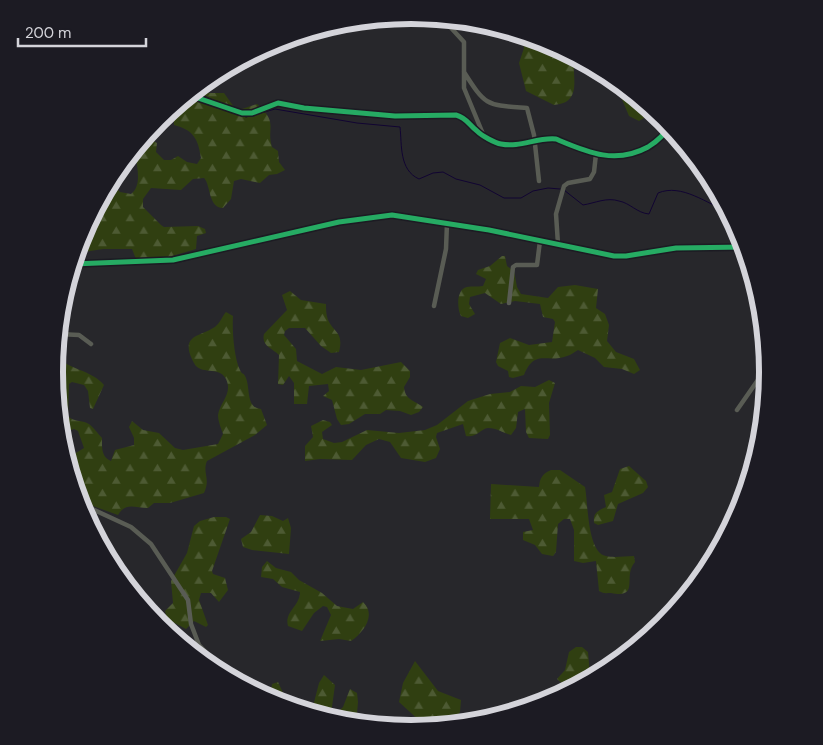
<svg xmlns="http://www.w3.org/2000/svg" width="823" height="745" font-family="'DM Sans',sans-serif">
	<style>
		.forest { fill: url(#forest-firs) }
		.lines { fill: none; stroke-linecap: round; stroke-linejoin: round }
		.stream { stroke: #110432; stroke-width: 1 }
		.minor { stroke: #595c54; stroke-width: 4.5 }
		.cycleway-casing { stroke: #1c1b23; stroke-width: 8 }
		.cycleway { stroke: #26ab63; stroke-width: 5 }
		.rim { fill: none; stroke: #d4d4da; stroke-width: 6 }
	</style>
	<defs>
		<pattern id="forest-firs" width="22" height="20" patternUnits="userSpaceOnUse" patternTransform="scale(1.25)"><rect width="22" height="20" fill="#303f11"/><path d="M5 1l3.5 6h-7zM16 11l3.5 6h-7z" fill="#4d5a33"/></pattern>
	</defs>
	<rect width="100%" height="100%" fill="#27272b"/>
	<path class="forest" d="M520,34L549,42L575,56C570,73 585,103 554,105L526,91L519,63L524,48Z
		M592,66C606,73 648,100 649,115L639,121L629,116L621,97L607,86Z
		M196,89L209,93H224L234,107L242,109L257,104C279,123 266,127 272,147L278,151L279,162L285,170L277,174L269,175L260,183L241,179L234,181L231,199L223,208C208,208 211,185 204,178L193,179L181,190L151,188L143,199V207L161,225L164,227L198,226L205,229L206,233L197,236L196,249L165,258L136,259L132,249H103L84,252L77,249L81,235L110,181L120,192L131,194C142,185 137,169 136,157L132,153L143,138H148L157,143L156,152L164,160H171L178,156L187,162L197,164L201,158C198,138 193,130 174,125C173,109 185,98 196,89Z
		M502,256H505L507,266L514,271L517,287L521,294L548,298L558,287L575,285L598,289L596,308L605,314L609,325L607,341L616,352L634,359L640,370L634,374L622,369L604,367L595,358L578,350C574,352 571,355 567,356C547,364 535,348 524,375L513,378L509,377L508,371L498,366L496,362L500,343L510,338L529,345L552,342L555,322L553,319L543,317L540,304L515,301L501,304L485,293L470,297L469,304L475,314L468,318L461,316C457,309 456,289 467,287C472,286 477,287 483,286L486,279L476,274L478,270L490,266Z
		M290,291L301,300L326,304C326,309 326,315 328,320C334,333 344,332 339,352L331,353L321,346L305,328H289L285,331L284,335L296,349L297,361L322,374L336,367L361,370L401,362L410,371V377L404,387C405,400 414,400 423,407L419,412L411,415L400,411L386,410L380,414H365L349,424L341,425L337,419L332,400L323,396L329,391L328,384L309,386L307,404H294V383L289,376L283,385L278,384L279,355C272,348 261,346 264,334L287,310L282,295Z
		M226,312L233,316C232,330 234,358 240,370C242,375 243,372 245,376C251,386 245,408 261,409L267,425L255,435L207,461C202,473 211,478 204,493L170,503H154L148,508C134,508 126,502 118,515L79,501L75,490L78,484L71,475L66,459L84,448L78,431L74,429L60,434L54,372L56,355C66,369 92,370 104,385L93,409L90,408L88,391L84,385L72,382L69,384L68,416C74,422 80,420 87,423C93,426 98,434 102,438C102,447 101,457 111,461L115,450L134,445V438L129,427L132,421L143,430L159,433L175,448L183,450L218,444L223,434C221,428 218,421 218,415C220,402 233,394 226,379C219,365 200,376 194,363C177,332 205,337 217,325C221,321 223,315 226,312Z
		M549,380L555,383L549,403L550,435L548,439L529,438L526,432L525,409L518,412L516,428L511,435C503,433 497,428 488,428C480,429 477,438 466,436L463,424L437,433L436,437L440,449L436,458L425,462L401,458L390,442L379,439L366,445L352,460L320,459L305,461V446L313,437L311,426L323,420L330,422L332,425L322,432L323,439L334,443L342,442L367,430L399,433L425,430L437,425L468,401L490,394L510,392L521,386L535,387Z
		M629,466L646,481L648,487L643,493L618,504L613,521L598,525L594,523C593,513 597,511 606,507L604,495L612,492L620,469Z
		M551,470H560L585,487C588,501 587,553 606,556C614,558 625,556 634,556L635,562C622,576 641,599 611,593C606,593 604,594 599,591L596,561L583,563L574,561V530L570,519H564L558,524L556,552L553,556L542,554L535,545L523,540V532L533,530L529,519H490L491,484L539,487C540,478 542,474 551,470Z
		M260,515L272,516L283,521L288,518L291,528L289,554L252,550L243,547L241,539L251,532Z
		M214,517H226L230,519L212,571L213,574L225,578L228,590L219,602L211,593H201L199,600L208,625L206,627L194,621L186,629L167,619L165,611L173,603L171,581L187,553L194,526L200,521Z
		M267,561L276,568L291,572L299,580L322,593L337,606L353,609L363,602C377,615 363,633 351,641L339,639L320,641L331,615L327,607L323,606L314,613L302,631L288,626C284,612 300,606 300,592L282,587L273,579L261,577L262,567Z
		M576,647H582L588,652L590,675L587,682L571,691L557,679L565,670L569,652Z
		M415,661L438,691L461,700L460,712L449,726L424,729L422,723L399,702L403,683Z
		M324,675L335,685L331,714L335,715L343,707L350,689L357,693L358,702L356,725L341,723L311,714L319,683Z
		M278,682L287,701L286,706L270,700L272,684Z"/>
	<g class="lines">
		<path class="stream" d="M193,91L226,106
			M233,112L246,117L275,109L357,123L400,127C402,145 399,170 419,179L433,173L443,172L456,179L480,185L504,198H521L533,191L548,188L560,189
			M564,190L583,205C595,203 607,197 619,201C630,203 637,213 649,214L658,193C682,183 707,204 729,212"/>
		<path class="minor" d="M442,18L464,42V88L483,134
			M464,72C486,107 487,105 527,108L534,135L539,181
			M189,95L242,113H252L278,103L304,108L395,116L456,115C467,118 469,125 477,131C482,136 495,143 501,144C520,148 537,137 556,139C587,152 615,165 648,147C656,142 665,135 669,125
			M154,126L161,130
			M558,244L556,214L564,186L568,183L590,179L594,172L596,154
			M73,264L173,260L339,222L392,215L489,230L614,256H626L676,248L745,247
			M509,303L513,267L516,265H537L540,241
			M434,306L446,249L447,223
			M58,334L79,335L91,344
			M737,410L760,377L769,375
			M79,503L131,527L151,544L188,600L191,624L199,645L231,679"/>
		<g class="cycleway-casing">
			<path id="cycleway" d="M189,95L242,113H252L278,103L304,108L395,116L456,115C467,118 469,125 477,131C482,136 495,143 501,144C520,148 537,137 556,139C587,152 615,165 648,147C656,142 665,135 669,125
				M73,264L173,260L339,222L392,215L489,230L614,256H626L676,248L745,247"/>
		</g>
		<use href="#cycleway" class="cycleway"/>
	</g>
	<path d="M0 0H823V745H0ZM63 372a348 348 0 1 1 696 0a348 348 0 1 1-696 0Z" fill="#1c1b23" fill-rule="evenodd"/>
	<path class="rim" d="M63 372a348 348 0 1 1 696 0a348 348 0 1 1-696 0Z"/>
	<path d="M18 38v8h128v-8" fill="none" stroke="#d4d4da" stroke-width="2.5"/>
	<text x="25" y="38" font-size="15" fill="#d4d4da" stroke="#1c1b23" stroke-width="4" paint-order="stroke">200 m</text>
</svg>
